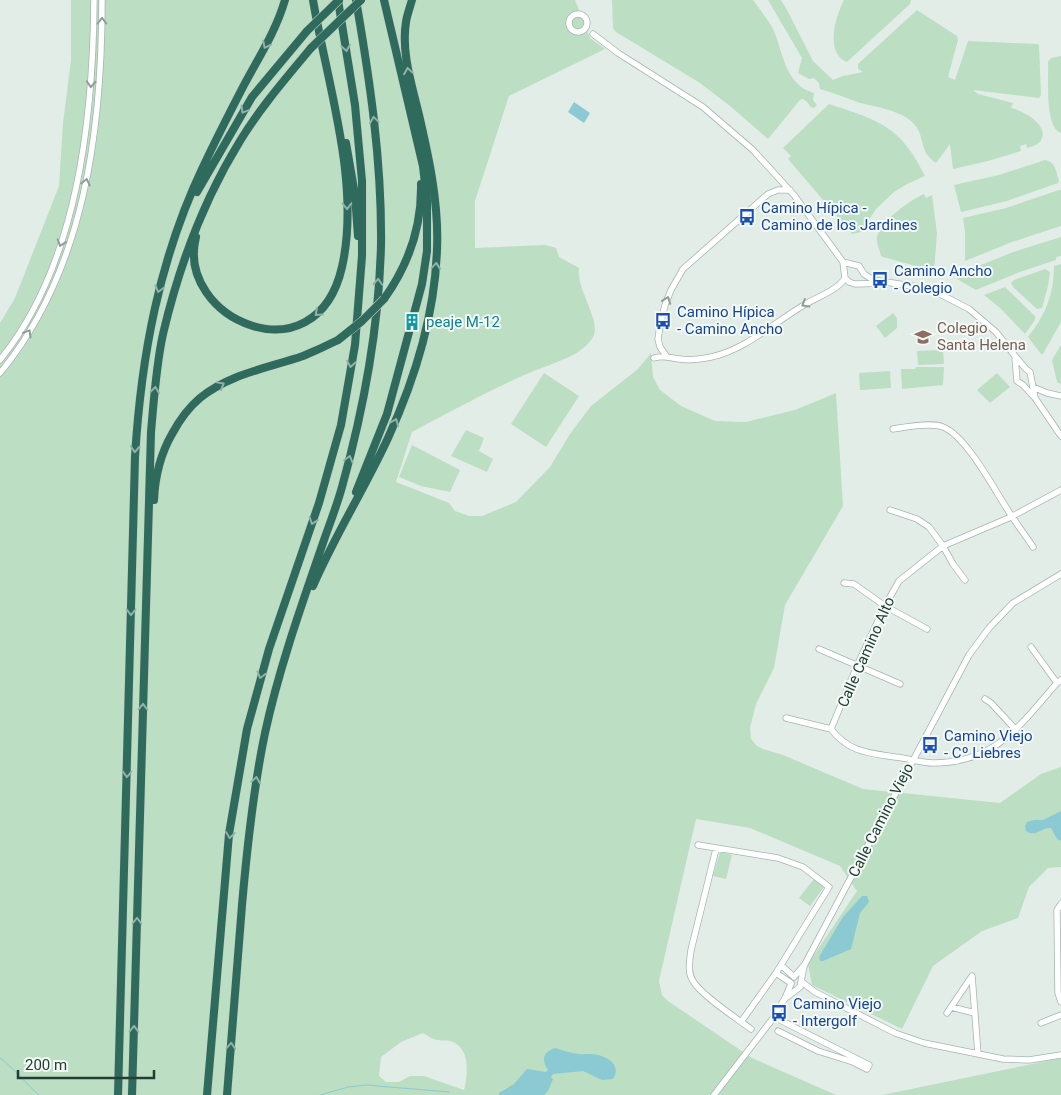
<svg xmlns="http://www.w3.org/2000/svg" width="1061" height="1095" font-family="Roboto,sans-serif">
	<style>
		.green { fill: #bcdec3; fill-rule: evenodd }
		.water { fill: #8bcad2 }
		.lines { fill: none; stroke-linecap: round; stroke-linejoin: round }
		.stream { stroke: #8bcad2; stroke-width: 1 }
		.minor-casing { stroke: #a5b5af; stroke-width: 7 }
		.highway-casing { stroke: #c1c9c6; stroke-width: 9 }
		.minor { stroke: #fff; stroke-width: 5.5 }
		.highway { stroke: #2e6b5c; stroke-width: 8 }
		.highway-bridge-casing { stroke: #c1c9c6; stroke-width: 9; stroke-linecap: butt }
		.highway-bridge { stroke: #2e6b5c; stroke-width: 8 }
		.oneway { stroke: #909e9a }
		.oneway2 { stroke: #90b2a9 }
		.labels { text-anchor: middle; stroke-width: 4; stroke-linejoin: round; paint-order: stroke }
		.transit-label { font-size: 15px; fill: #164399; stroke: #f3f9f6; text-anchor: start }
		.culture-label { font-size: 15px; fill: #0d838f; stroke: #f3f9f6; text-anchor: start }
		.education-label { font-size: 15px; fill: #785e54; stroke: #f3f9f6; text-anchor: start }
		.street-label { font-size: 15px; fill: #223e35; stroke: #f3f9f6 }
	</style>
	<rect width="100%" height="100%" fill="#e3ede8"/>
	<path class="green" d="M71,0H575L590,38L605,49L509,96L475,201V248L545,245L556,248L559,257L579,268C576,288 600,319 594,335C591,342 582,350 575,354C558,363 539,368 522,376C485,393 448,413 412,432L396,482L449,503L455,511L469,516H482L516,502L550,467L570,434L591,406L638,369L651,353L653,377L660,390L681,406L715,421L746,422L795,410L836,393L843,506L785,605L774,668L756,704L750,728L751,739L757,746L763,749L783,755L863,789L1000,803L1041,774L1061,767V867L1048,868L1029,887L1018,918L982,931L933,966L902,1029L812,985L808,964L857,891L840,866L750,828L696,819L659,981L662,995L668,1001L752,1058L836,1095H0V323L15,298L59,186L63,123L71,60ZM423,1033C428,1036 433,1040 438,1040C441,1041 446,1040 450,1041C471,1047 468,1074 464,1090L424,1076H410L399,1082H386L379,1076L381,1057L401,1042Z
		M612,0H753C760,10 768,19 773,29C782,49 783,71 800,86C804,90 810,91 814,93L813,100L817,105L814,108L811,107L807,102L803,99L800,100L768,139L730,106L700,83L616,32L613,28Z
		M768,0H781L787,10L813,61L833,80L843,76L863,72L858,69V64L917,10L957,36L958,40L948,77L955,80L968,41L1038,44L1039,45L1041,95L1039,98L973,90L978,94L1013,103L1011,108C1022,110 1050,125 1041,140C1039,145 1032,146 1027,148L1026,144L1020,146L1021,151L988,161L953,169L950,144L936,163C918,151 926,137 914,124C902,110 874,107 857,102C845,97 833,93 820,89L819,83L814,78L809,79L798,73L802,58Z
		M844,0H911L910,4L847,62C824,53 836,15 844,0Z
		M1061,56V133C1044,127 1049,77 1048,62L1051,58Z
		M829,104C878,120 901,126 925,176L907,184L894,192L876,209L861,232L852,234L788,159L791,156L783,148Z
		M1045,160C1056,162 1056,172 1059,181L1058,183L1007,201L961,212L954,185L999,175Z
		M1059,190H1061V226L1012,242L965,261V232L963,218L1006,208Z
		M924,194L926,198L932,195L937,233L934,271L883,257L881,256C880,251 876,242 877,237C881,221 910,200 924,194Z
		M1061,237V256L1056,257V260L1020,272L976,290L957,279L959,274L1013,252Z
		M1061,264V322L1043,354H1041L1028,337C1045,316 1054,294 1054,266Z
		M1045,269L1050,272L1048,286L1042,308L1037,309L1013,287L1011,283L1014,280Z
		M1005,287L1035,316V320L1025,334L1000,308L984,295Z
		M893,313L897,318V328L885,338L876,326Z
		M1061,345V384L1057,382L1052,360Z
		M943,350L944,364L918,365L917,351Z
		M916,367H944L943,385L902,389L901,369H915Z
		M890,371L891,388L860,390L859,373Z
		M544,373L579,396L546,447L511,424Z
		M997,373L1010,387L990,403L977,390Z
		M466,430L484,438L479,451L493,459L487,472L451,456Z
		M412,445L460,470L450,492L421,486L399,477Z
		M720,852L732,855L726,879L713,876Z
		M814,879L824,887L810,906L799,898Z
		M1061,1058V1095H882Z"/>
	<path class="water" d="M574,102L590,113L584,123L568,112Z
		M1061,811V841L1057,839L1051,828C1041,827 1036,838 1026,831L1025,826L1027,822L1034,820H1043Z
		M862,896H867L869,902L860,913L851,949L823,961H820L819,957L843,917Z
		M555,1048C563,1050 570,1053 578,1054C584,1055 591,1053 598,1055C610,1058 621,1066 613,1079L602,1080L583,1071L553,1074L551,1077L553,1079L548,1091L544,1095H499V1093L514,1084L527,1069L546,1072L548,1070C541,1060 543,1052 555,1048Z"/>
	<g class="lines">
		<path class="stream" d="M0,1058C15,1069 25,1083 39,1095
			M320,1095L348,1087L366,1085L449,1092"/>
		<g class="minor-casing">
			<path id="minor" d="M569 23a9 9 0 1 1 18 0a9 9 0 1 1-18 0Z
				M593,34L618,53L703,107L753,150L794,195L843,262L845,278L849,282L855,284L887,283
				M843,262L859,266L864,274L873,280L925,288L940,294L969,309L996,332L1015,356L1026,369L1030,372L1035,398
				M667,357L660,347L658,339L660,326L665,305L671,290L683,269L768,194L778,190H790
				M1015,357L1017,381L1023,385L1035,398L1061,436
				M654,358C663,355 671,358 680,359C690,361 701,359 711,357C745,350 775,322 804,305C817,297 838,290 845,278
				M0,360C78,264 93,119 94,0
				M0,373C85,270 102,129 102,0
				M1033,387L1047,393L1061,396
				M893,429C905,427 931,422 943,427C967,436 996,493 1011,515C1018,526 1026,536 1033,547
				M1061,490L1011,517L943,546L899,581L885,606L857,666L831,729C848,752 869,753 895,757C908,758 921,763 933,763C996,763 1020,725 1057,683L1061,680
				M890,510L917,519L929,527L943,546L953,564L965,580
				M844,583L854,584L885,606L927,629
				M1031,647L1057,683
				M819,649L900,684
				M985,699L991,703L1016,730
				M786,718L831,729
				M698,845L778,858L803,867L829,887L776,973L741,1022
				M716,849L691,950C690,960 687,972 693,981C701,995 736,1018 751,1029
				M1061,904L1057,910L1058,993L1061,1002
				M781,965L794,977
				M776,973L791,983
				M794,977L805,964L969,655L989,628L1013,603L1061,574
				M802,982L815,992L895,1033L924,1043L1003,1059L1029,1060L1061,1055
				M787,997L800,987L804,966
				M951,1007L975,1013
				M947,1013L972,976L978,1054
				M774,1017L869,1065L867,1069L853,1062L818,1051L778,1031
				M1041,1023L1061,1015
				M714,1095L774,1017L785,998L791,984"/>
		</g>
		<g class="highway-casing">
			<path id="highway" d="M346,143L355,195L358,236
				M197,192L252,97L307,31
				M196,237C175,319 316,381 342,267C361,183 327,83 313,0
				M384,299C409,264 422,226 421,184
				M356,492L387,414L422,284L427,251V201L423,166L384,0
				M154,500C155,476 160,455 172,434C179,421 188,408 200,398C229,374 268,368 303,356C315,351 326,346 338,340
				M313,586C335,535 365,488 388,438C415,379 435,314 437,249C439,204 429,158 419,115C412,85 401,53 406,22C407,15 410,7 412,0
				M118,1095L135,457C141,357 159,259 203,167C216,139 230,112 244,85C259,57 276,31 285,0
				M132,1095L151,432C154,399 156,366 163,334C179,266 203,201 240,141C260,108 286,78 311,48
				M207,1095L229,834L247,729L269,649L319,503L341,425L355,345L362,256V181L355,105L338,0
				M227,1095C232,1032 237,968 242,905C247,848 253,790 265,733C279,668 302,604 324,540C330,523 337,505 342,487C364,408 379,327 381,245C382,162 370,81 356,0"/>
		</g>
		<use href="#minor" class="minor"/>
		<use href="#highway" class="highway"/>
		<g class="highway-bridge-casing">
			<path id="highway-bridge" d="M307,31L339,0
				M311,48L361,0
				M338,340L362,321L384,299"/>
		</g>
		<use href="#highway-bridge" class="highway-bridge"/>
	</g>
	<defs><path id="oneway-chevron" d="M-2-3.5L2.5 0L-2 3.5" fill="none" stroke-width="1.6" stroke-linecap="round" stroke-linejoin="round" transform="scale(1.25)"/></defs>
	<g class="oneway">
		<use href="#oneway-chevron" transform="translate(102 21) rotate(-90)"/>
		<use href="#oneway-chevron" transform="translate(91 84) rotate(93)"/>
		<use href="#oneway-chevron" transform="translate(86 182) rotate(-77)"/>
		<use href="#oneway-chevron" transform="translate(61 243) rotate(109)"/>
		<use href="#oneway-chevron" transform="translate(667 300) rotate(-70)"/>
		<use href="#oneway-chevron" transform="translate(805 304) rotate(149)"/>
		<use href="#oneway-chevron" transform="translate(28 333) rotate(-59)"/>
	</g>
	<g class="oneway2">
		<use href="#oneway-chevron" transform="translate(266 45) rotate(117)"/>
		<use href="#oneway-chevron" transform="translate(346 48) rotate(81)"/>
		<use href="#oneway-chevron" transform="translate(408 71) rotate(-99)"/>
		<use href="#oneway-chevron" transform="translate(244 110) rotate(121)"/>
		<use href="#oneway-chevron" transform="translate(374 120) rotate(-98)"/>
		<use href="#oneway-chevron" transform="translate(347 206) rotate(89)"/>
		<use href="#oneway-chevron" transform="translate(436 266) rotate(-85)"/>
		<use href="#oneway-chevron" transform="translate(378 282) rotate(-87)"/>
		<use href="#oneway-chevron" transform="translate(159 289) rotate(105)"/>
		<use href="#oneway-chevron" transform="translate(318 313) rotate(138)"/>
		<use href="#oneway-chevron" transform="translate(351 364) rotate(100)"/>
		<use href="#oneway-chevron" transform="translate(221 385) rotate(-29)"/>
		<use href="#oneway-chevron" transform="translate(155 390) rotate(-83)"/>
		<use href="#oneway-chevron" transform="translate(395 422) rotate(-67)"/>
		<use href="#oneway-chevron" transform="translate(135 449) rotate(93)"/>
		<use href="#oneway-chevron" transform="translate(349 459) rotate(-75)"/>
		<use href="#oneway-chevron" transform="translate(313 521) rotate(109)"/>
		<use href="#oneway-chevron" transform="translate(131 612) rotate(91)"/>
		<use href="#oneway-chevron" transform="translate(261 675) rotate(105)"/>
		<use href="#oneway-chevron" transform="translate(143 707) rotate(-89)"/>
		<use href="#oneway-chevron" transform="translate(127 774) rotate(92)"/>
		<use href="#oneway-chevron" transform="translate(256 780) rotate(-81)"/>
		<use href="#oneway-chevron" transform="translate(230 835) rotate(97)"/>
		<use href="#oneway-chevron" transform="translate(137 921) rotate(-88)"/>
		<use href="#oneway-chevron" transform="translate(134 1029) rotate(-89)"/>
		<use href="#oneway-chevron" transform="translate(231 1046) rotate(-86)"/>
	</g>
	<defs>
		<g id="bus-bare" transform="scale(1.35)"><path d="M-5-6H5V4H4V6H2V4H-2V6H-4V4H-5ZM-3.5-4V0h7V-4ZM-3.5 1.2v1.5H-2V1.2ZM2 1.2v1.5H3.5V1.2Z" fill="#1a4fb4" stroke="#f3f9f6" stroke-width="2.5" paint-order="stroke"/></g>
		<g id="building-bare" transform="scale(1.35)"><path d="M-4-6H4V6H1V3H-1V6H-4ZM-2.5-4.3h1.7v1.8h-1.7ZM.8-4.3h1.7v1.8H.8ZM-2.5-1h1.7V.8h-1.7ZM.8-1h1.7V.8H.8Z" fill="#0f9aa8" stroke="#f3f9f6" stroke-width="2.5" paint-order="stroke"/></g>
		<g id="school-bare" transform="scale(1.35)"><path d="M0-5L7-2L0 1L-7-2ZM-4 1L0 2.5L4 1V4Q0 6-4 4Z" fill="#8d6e63" stroke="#f3f9f6" stroke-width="2.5" paint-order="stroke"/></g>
	</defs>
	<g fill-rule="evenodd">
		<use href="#bus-bare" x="747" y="217"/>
		<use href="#bus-bare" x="880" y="280"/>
		<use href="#bus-bare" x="663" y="321"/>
		<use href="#building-bare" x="412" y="322"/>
		<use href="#school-bare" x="923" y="337"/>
		<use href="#bus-bare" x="930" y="745"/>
		<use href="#bus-bare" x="779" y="1013"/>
	</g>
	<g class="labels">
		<g class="transit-label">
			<text x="761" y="213">Camino Hípica -<tspan x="761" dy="17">Camino de los Jardines</tspan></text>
			<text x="894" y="276">Camino Ancho<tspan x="894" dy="17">- Colegio</tspan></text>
			<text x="677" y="317">Camino Hípica<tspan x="677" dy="17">- Camino Ancho</tspan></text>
			<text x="944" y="741">Camino Viejo<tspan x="944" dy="17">- Cº Liebres</tspan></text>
			<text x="793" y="1009">Camino Viejo<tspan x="793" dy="17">- Intergolf</tspan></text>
		</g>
		<g class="culture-label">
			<text x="426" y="327">peaje M-12</text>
		</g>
		<g class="education-label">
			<text x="937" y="333">Colegio<tspan x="937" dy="17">Santa Helena</tspan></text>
		</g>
		<g class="street-label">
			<text transform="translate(866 652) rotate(-66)" y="5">Calle Camino Alto</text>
			<text transform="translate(881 820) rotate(-63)" y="5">Calle Camino Viejo</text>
		</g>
	</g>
	<path d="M18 1070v8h136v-8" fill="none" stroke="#223e35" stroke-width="2.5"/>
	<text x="25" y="1070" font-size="15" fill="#223e35" stroke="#f3f9f6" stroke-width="4" paint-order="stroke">200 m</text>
</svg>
